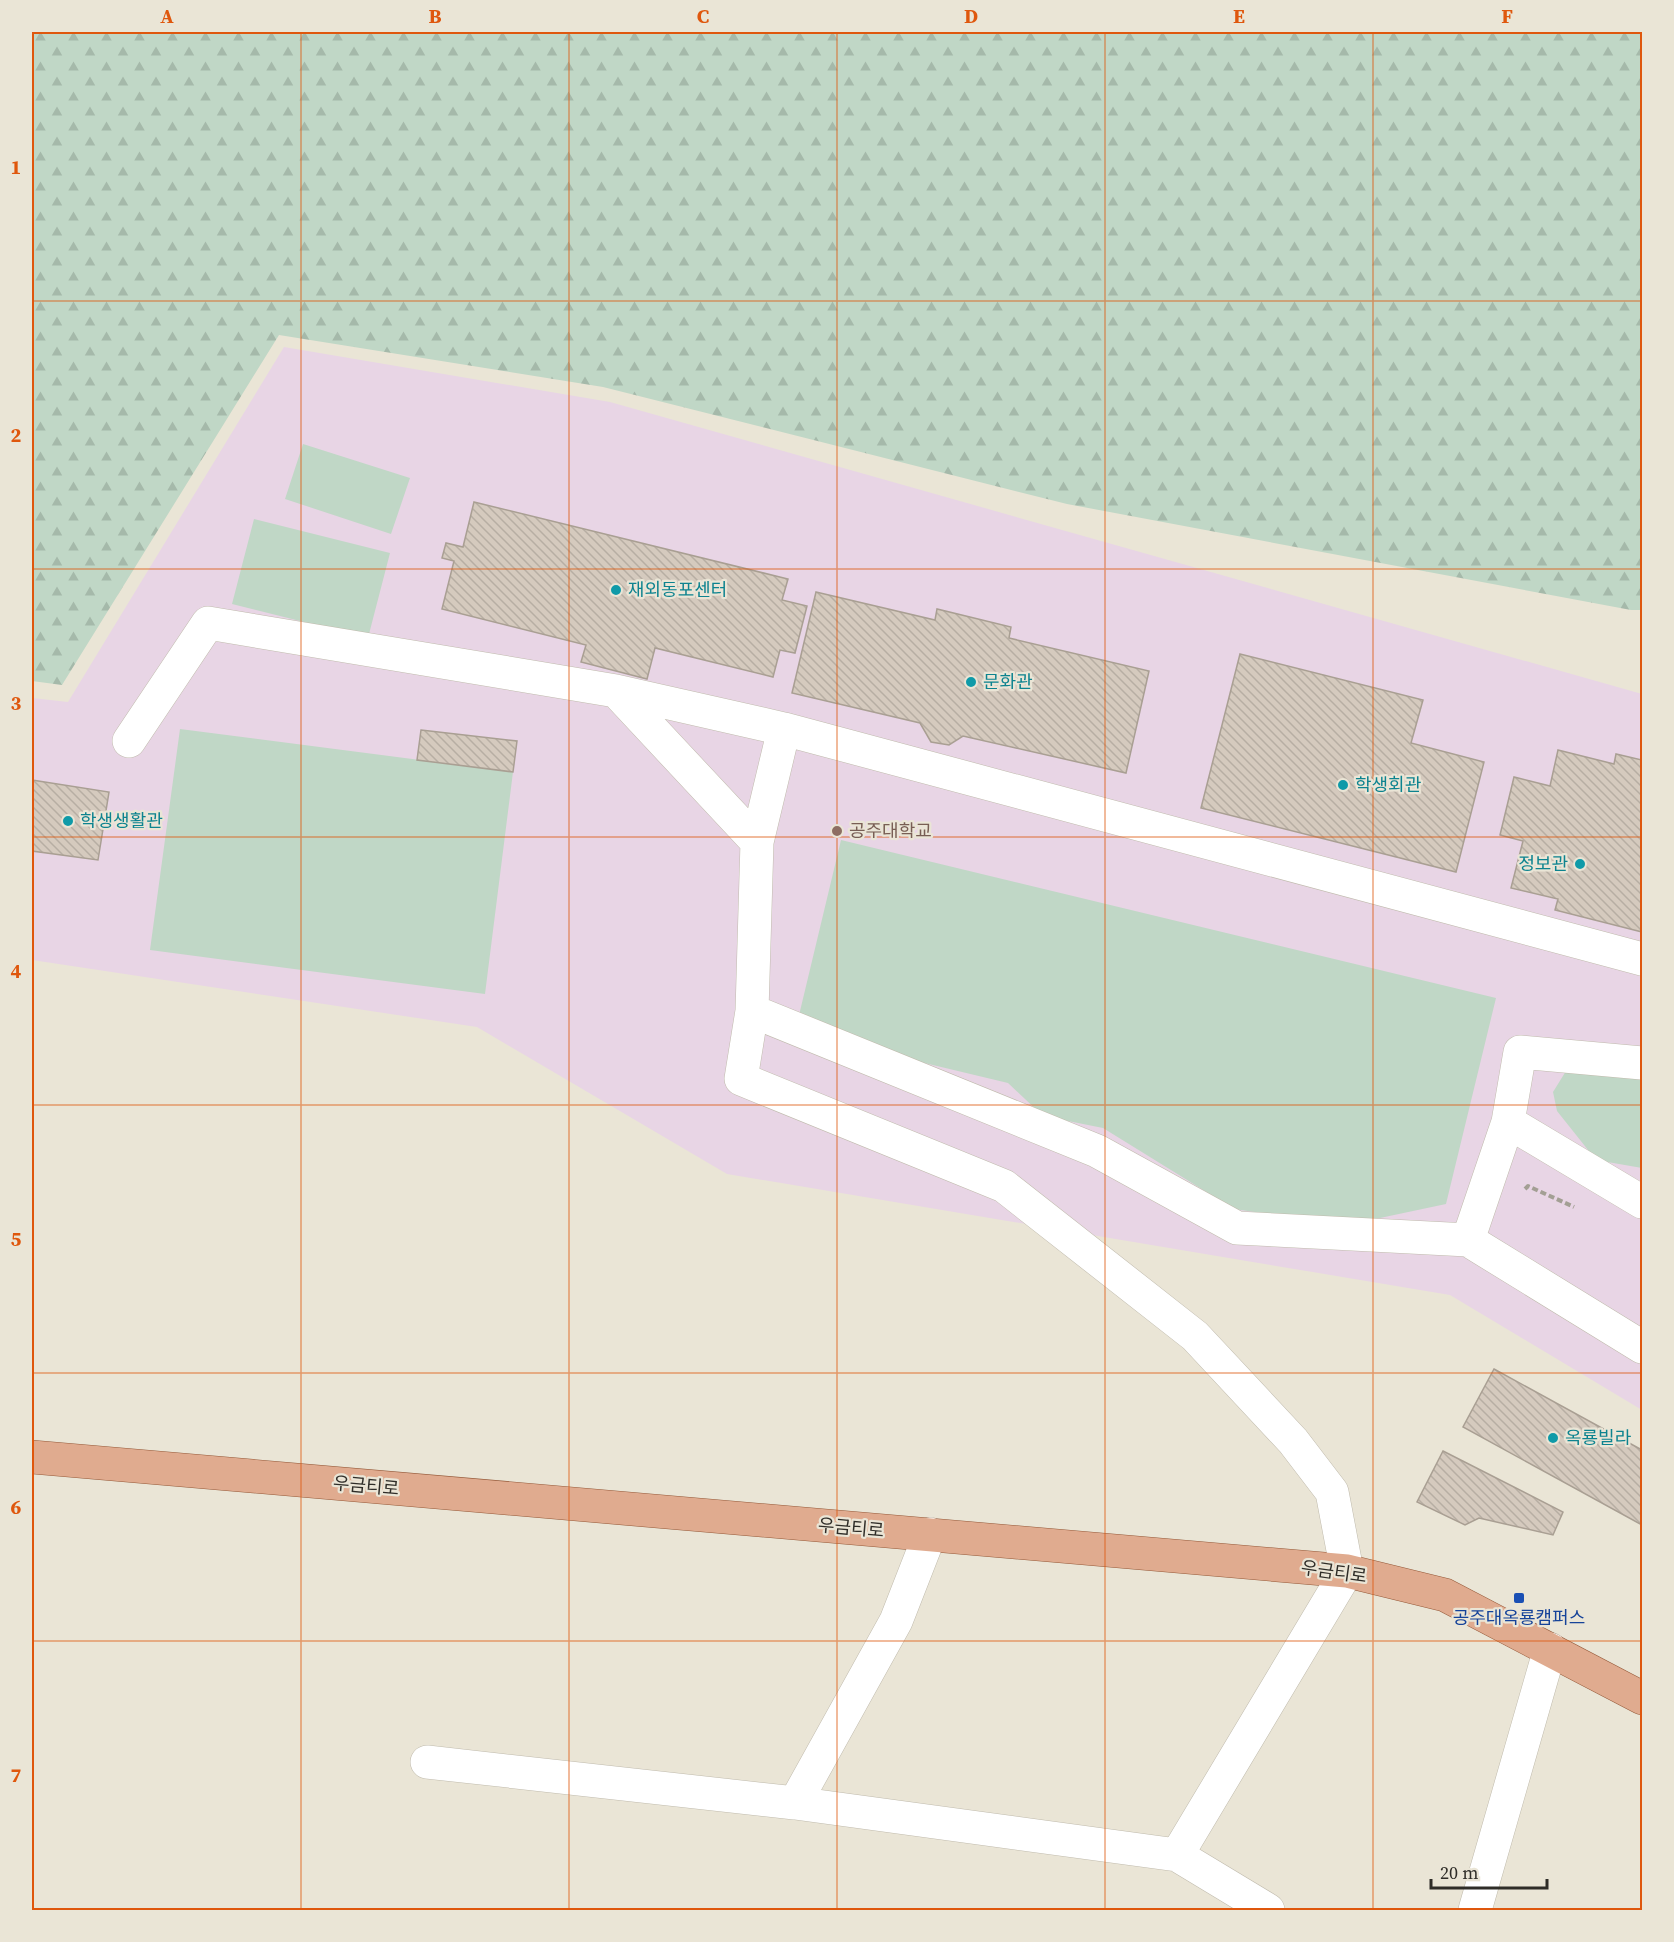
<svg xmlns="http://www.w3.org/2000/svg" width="1674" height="1942" font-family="'Source Serif 4','Noto Sans KR',serif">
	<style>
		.education { fill: #e8d5e5 }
		.forest { fill: url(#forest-firs) }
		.garden { fill: #c0d7c6 }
		.building { fill: url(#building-back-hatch); stroke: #a99f93; stroke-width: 1.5 }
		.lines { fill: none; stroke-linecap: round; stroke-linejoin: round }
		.minor-casing { stroke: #c0bbad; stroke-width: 34 }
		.major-casing { stroke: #955a3a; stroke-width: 34 }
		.path { stroke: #a39f94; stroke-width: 4; stroke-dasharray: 6 3; stroke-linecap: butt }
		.minor { stroke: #fff; stroke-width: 33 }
		.major { stroke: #e0ab8f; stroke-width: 33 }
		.grid { fill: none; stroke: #df570d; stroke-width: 1.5; stroke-opacity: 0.55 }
		.culture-dot { fill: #0f9aa8; stroke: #eae5d6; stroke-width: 2 }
		.education-dot { fill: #8d6e63; stroke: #eae5d6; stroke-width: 2 }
		.transit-dot { fill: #1a4fb4; stroke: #eae5d6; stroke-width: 2 }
		.labels { text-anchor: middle; stroke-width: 4.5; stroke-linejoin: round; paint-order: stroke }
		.culture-label { font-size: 18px; fill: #0d838f; stroke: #eae5d6; text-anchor: start }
		.education-label { font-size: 18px; fill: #785e54; stroke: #eae5d6; text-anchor: start }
		.street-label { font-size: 18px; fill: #2f2d28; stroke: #eae5d6 }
		.transit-label { font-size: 18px; fill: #164399; stroke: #eae5d6 }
		.neatline { fill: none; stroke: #df570d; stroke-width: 2 }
		.grid-label { font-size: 20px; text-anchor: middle; font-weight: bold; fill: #df570d }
	</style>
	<defs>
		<pattern id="forest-firs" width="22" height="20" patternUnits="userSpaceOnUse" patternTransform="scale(1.5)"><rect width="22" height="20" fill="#c0d7c6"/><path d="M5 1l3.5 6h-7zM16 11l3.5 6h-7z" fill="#a5b9aa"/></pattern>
		<pattern id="building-back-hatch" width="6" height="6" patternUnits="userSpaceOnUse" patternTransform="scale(1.5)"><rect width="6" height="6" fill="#d5cabe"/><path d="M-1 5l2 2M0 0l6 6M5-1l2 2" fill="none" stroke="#b7aea3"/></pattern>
	</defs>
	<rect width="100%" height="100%" fill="#eae5d6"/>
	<path class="education" d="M284,347L610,402L1642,694V1410L1450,1295L727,1174L477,1027L32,960V698L68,702Z"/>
	<path class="forest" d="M32,32H1642V610H1631L1067,504L603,387L279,335L62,685L32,681Z"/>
	<path class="garden" d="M303,444L410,478L391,534L285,499Z
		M254,519L390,553L368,638L232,604Z
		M180,729L513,772L485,994L150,950Z
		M841,840L1496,998L1446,1204L1347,1225L1234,1209L1103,1128L1043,1116L1008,1083L795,1032Z
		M1566,1071L1642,1078V1168L1596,1160L1557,1111L1553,1092Z"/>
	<path class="building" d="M474,502L788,579L782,600L807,606L795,653L780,650L773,677L655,648L647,679L581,662L586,645L442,609L454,561L442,558L446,543L463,547Z
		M816,592L935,620L937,609L1011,627L1009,638L1149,671L1126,773L963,736L949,745L931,742L920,723L792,693Z
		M1240,654L1423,700L1411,743L1484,762L1456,872L1201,808Z
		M421,730L517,741L513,772L417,760Z
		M1558,750L1614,764L1616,754L1642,760V932L1555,910L1558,899L1511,888L1523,841L1500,835L1514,777L1550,786Z
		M32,780L109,792L98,860L32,851Z
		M1494,1369L1642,1450V1525L1463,1427Z
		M1443,1451L1563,1512L1553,1535L1479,1518L1465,1525L1417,1502Z"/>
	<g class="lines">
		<g class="minor-casing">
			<path id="minor" d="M616,691L784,729L757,842
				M784,729L1642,959
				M129,741L208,623L616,691L757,842L752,1011L1097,1151L1237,1228L1468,1240L1642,1347
				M752,1011L741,1079L1004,1186L1195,1336L1293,1441L1332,1492L1347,1571L1177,1855
				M1508,1122L1642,1202
				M1468,1240L1508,1122L1520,1052L1642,1063
				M427,1762L795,1803L1177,1855L1268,1910
				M795,1803L896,1621L930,1534
				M1475,1910L1550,1649"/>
		</g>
		<g class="major-casing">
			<path id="major" d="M32,1457L1347,1571L1445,1595L1642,1698"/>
		</g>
		<path class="path" d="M1525,1189L1528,1186L1574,1207"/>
		<use href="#minor" class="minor"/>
		<use href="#major" class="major"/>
	</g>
	<path class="grid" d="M301,32V1910M569,32V1910M837,32V1910M1105,32V1910M1373,32V1910M32,301H1642M32,569H1642M32,837H1642M32,1105H1642M32,1373H1642M32,1641H1642"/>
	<g class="culture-dot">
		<circle cx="616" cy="590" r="6"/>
		<circle cx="971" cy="682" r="6"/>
		<circle cx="1343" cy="785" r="6"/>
		<circle cx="68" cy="821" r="6"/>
		<circle cx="1580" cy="864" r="6"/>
		<circle cx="1553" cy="1438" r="6"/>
	</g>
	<circle class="education-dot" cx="837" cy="831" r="6"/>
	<rect class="transit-dot" x="1513" y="1592" width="12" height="12" rx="3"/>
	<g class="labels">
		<g class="culture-label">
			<text x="628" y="596">재외동포센터</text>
			<text x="983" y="688">문화관</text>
			<text x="1355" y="791">학생회관</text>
			<text x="80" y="827">학생생활관</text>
			<text x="1568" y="870" text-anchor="end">정보관</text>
			<text x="1565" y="1444">옥룡빌라</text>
		</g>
		<g class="education-label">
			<text x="849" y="837">공주대학교</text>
		</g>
		<g class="street-label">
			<text transform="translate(366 1486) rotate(5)" y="6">우금티로</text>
			<text transform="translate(851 1528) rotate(5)" y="6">우금티로</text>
			<text transform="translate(1334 1572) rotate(8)" y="6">우금티로</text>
		</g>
		<g class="transit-label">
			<text x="1519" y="1624">공주대옥룡캠퍼스</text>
		</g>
	</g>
	<rect width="1674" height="1942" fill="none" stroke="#eae5d6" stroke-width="66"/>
	<path d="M1431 1879v9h116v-9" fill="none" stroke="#2f2d28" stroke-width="3"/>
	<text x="1440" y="1879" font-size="18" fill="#2f2d28" stroke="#eae5d6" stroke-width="4.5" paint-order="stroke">20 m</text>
	<rect x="33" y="33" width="1608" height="1876" class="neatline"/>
	<g class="grid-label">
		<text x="167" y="23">A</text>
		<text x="435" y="23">B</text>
		<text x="703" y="23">C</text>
		<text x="971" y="23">D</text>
		<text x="1239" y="23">E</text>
		<text x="1507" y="23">F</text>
		<text x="16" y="174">1</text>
		<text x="16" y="442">2</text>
		<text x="16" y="710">3</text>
		<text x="16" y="978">4</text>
		<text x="16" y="1246">5</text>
		<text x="16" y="1514">6</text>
		<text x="16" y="1782">7</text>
	</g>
</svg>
